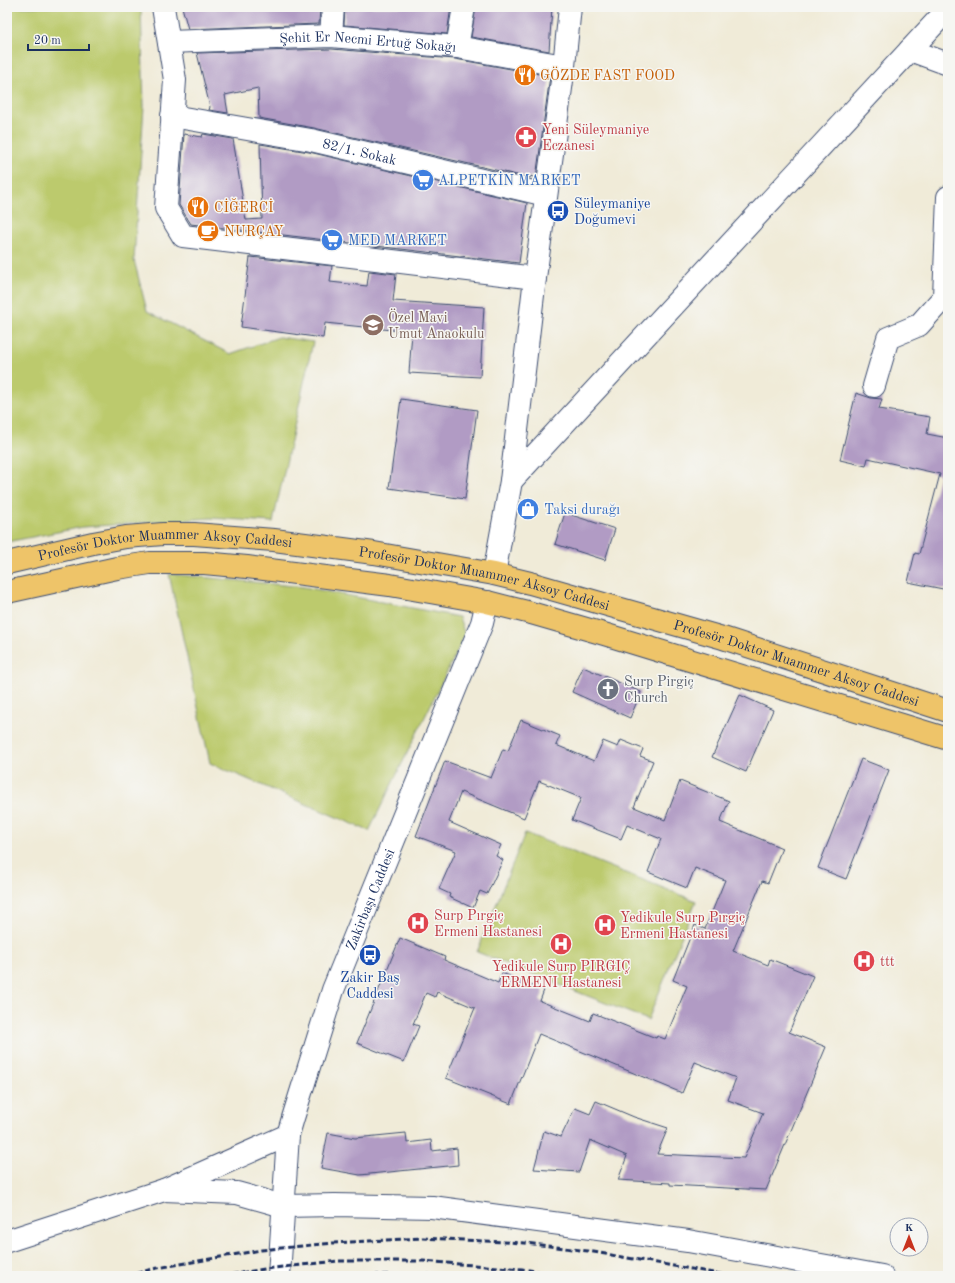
<svg xmlns="http://www.w3.org/2000/svg" width="955" height="1283" font-family="'Old Standard TT',serif">
	<style>
		.green { fill: #bcca6d; stroke: #6c7c66 }
		.building { fill: #b19bc4 }
		.lines { fill: none; stroke-linecap: round; stroke-linejoin: round }
		.minor-casing { stroke: #3b4b70; stroke-width: 24 }
		.major-casing { stroke: #3b4b70; stroke-width: 24 }
		.minor { stroke: #fff; stroke-width: 22 }
		.major { stroke: #eec469; stroke-width: 22 }
		.rail { stroke: #1b2f5e; stroke-width: 3; stroke-dasharray: 6 3; stroke-linecap: butt }
		.labels { text-anchor: middle; stroke-width: 3; stroke-linejoin: round; paint-order: stroke }
		.street-label { font-size: 14px; fill: #1b2f5e; stroke: #f6f6f2 }
		.food-label { font-size: 14px; fill: #c56008; stroke: #f6f6f2; text-anchor: start }
		.health-label { font-size: 14px; fill: #be3a42; stroke: #f6f6f2; text-anchor: start }
		.shop-label { font-size: 14px; fill: #366cbe; stroke: #f6f6f2; text-anchor: start }
		.transit-label { font-size: 14px; fill: #164399; stroke: #f6f6f2; text-anchor: start }
		.education-label { font-size: 14px; fill: #785e54; stroke: #f6f6f2; text-anchor: start }
		.worship-label { font-size: 14px; fill: #5b616d; stroke: #f6f6f2; text-anchor: start }
	</style>
	<rect width="100%" height="100%" fill="#f6f6f2"/>
	<filter id="ink" filterUnits="userSpaceOnUse"><feTurbulence type="fractalNoise" baseFrequency=".025" numOctaves="2"/><feDisplacementMap in="SourceGraphic" scale="8" xChannelSelector="R" yChannelSelector="G"/><feConvolveMatrix kernelMatrix="1 2 1 2 8 2 1 2 1" color-interpolation-filters="sRGB"/></filter>
	<filter id="wash" filterUnits="userSpaceOnUse"><feTurbulence type="fractalNoise" baseFrequency=".012" numOctaves="4" result="noise"/><feDisplacementMap in="SourceGraphic" scale="16" xChannelSelector="R" yChannelSelector="G"/><feGaussianBlur stdDeviation="0.9" result="paint"/><feColorMatrix in="noise" values="0 0 0 0 0 0 0 0 0 0 0 0 0 0 0 0 0 1.4 0 .05"/><feComposite in="paint" operator="in"/></filter>
	<g filter="url(#wash)">
		<rect width="100%" height="100%" fill="#f0ebd8"/>
		<path class="green" d="M7,7H141L144,106L134,260L147,311L230,354L279,337L313,342L273,522L211,518L83,527L7,542Z
			M169,574L304,587L459,617L465,635L369,831L210,763Z
			M525,833L696,901L648,1020L477,952Z"/>
		<g id="blocks">
			<path class="building" d="M182,7H320L319,24L188,29Z
				M345,7H451L447,34L344,25Z
				M476,7H552L549,51L471,37Z
				M331,49L455,59L550,76L536,178L530,176V178L314,128L259,118L258,88L225,95L228,113L209,110L210,107L197,53Z
				M184,134L202,137L203,134L233,139L246,220L262,219L260,144L309,152L527,203L519,263L191,224L179,205Z
				M250,257L332,266L330,282L367,286L369,271L396,274L393,301L484,307L480,377L409,373L412,332L325,323L323,338L241,327Z
				M856,393L871,398L882,399L879,409L930,417L927,434L948,438V590L908,582L915,553L919,554L940,474L868,458L866,466L840,460Z
				M401,399L477,410L465,499L389,488Z
				M565,513L615,529L605,560L555,544Z
				M583,667L641,692L630,718L572,692Z
				M740,695L773,710L746,772L712,757Z
				M521,720L560,736L556,745L594,761L603,741L618,747L621,740L643,749L640,756L653,761L634,807L665,820L680,781L729,801L720,822L782,848L768,883L762,881L733,951L768,965L770,959L813,976L789,1032L826,1047L766,1190L670,1185V1183L618,1180L627,1156L590,1140L579,1172L534,1169L544,1131L561,1137L575,1108L590,1114L596,1101L634,1117L668,1128L657,1154L744,1158L763,1113L728,1100L736,1078L695,1062L682,1093L539,1034L511,1104L446,1078L475,1008L437,992L435,997L426,993L413,1024L419,1026L404,1062L357,1043L400,938L445,957L444,960L498,983L502,973L544,990L540,1001L590,1021L593,1013L656,1038L657,1036L665,1039L687,986L673,980L695,925L705,929L725,880L695,868L687,888L648,872L661,839L627,825L621,839L572,820L581,798L539,781L524,818L461,792L449,822L501,845L496,856L503,860L487,894L480,891L473,908L449,897L450,894L439,889L456,851L416,836L445,761L491,778L503,749L508,751Z
				M861,759L889,770L846,879L818,868Z
				M328,1133L355,1138L406,1133L407,1143L431,1140L432,1151L457,1148L458,1165L360,1175L321,1168Z"/>
		</g>
	</g>
	<g filter="url(#ink)">
		<use href="#blocks" fill-opacity="0" stroke="#3b4b70" stroke-width="1"/>
		<g class="lines">
			<g class="minor-casing">
				<g id="minor">
					<path d="M163,7L175,80L166,208L183,236L535,278"/>
					<path d="M331,36L333,7"/>
					<path id="s1" d="M169,42L331,36L457,47L564,66"/>
					<path d="M457,47L464,7"/>
					<path d="M910,50L948,64"/>
					<path id="s2" d="M172,116L311,140L546,195"/>
					<path d="M874,386L888,338L919,325L944,297L948,197"/>
					<path d="M511,481L948,9"/>
					<path d="M494,574L511,481L535,278L564,66L570,7"/>
					<path d="M164,1190L237,1193L283,1206L335,1205L432,1207L688,1241L882,1276"/>
					<path d="M7,1241L164,1190L288,1135"/>
					<path id="s3" d="M279,1276L288,1135L293,1118L333,990L482,623L487,602"/>
				</g>
			</g>
			<g class="major-casing">
				<g id="major">
					<path id="s4" d="M7,563L93,543L126,537L163,534H194L274,540L374,553L494,574L530,583L723,638L948,711"/>
					<path d="M7,592L117,568L150,563H204L247,567L390,585L487,602L531,613L604,634L948,739"/>
				</g>
			</g>
			<use href="#minor" class="minor"/>
			<use href="#major" class="major"/>
			<path class="rail" d="M128,1276L152,1269L261,1250L333,1243L423,1238L525,1243L588,1251L731,1276
				M223,1276L265,1269L338,1261H423L522,1269L570,1276
				M337,1276L423,1274L453,1276"/>
		</g>
	</g>
	<defs>
		<g id="restaurant-disc" transform="scale(1.15)"><circle r="9.5" fill="#e8710a" stroke="#f6f6f2"/><path d="M-5-6h1v4h1v-4h1v4h1v-4h1v5L-1.5 .5V6h-2V.5L-5-1ZM5-6V6H3V1.5H1.5Q1.5-4 5-6Z" fill="#fff"/></g>
		<g id="pharmacy-disc" transform="scale(1.15)"><circle r="9.5" fill="#e0444e" stroke="#f6f6f2"/><path d="M-2-6h4v4h4v4h-4v4h-4v-4h-4v-4h4Z" fill="#fff"/></g>
		<g id="supermarket-disc" transform="scale(1.15)"><circle r="9.5" fill="#3f7fe0" stroke="#f6f6f2"/><path d="M-6-5.5h2.5l.6 2H6L4.5 2H-2.5L-4.4-4H-6ZM-1.5 3.2a1.3 1.3 0 1 0 .1 0ZM3 3.2a1.3 1.3 0 1 0 .1 0Z" fill="#fff"/></g>
		<g id="bus-disc" transform="scale(1.15)"><circle r="9.5" fill="#1a4fb4" stroke="#f6f6f2"/><path d="M-5-6H5V4H4V6H2V4H-2V6H-4V4H-5ZM-3.5-4V0h7V-4ZM-3.5 1.2v1.5H-2V1.2ZM2 1.2v1.5H3.5V1.2Z" fill="#fff"/></g>
		<g id="cafe-disc" transform="scale(1.15)"><circle r="9.5" fill="#e8710a" stroke="#f6f6f2"/><path d="M-5.5-4.5H6V0H3Q3 3.5 0 3.5H-2.5Q-5.5 3.5-5.5 0ZM3-3.2v2h1.7v-2ZM-6 4.5H4V6H-6Z" fill="#fff"/></g>
		<g id="school-disc" transform="scale(1.15)"><circle r="9.5" fill="#8d6e63" stroke="#f6f6f2"/><path d="M0-5L7-2L0 1L-7-2ZM-4 1L0 2.5L4 1V4Q0 6-4 4Z" fill="#fff"/></g>
		<g id="shop-disc" transform="scale(1.15)"><circle r="9.5" fill="#3f7fe0" stroke="#f6f6f2"/><path d="M-5-2.5h2.3a2.7 3.5 0 0 1 5.4 0H5L5.5 6h-11ZM-1.5-2.5h3a1.5 2.3 0 0 0-3 0Z" fill="#fff"/></g>
		<g id="church-disc" transform="scale(1.15)"><circle r="9.5" fill="#6b7280" stroke="#f6f6f2"/><path d="M-1.2-6h2.4v3.5h3.3v2.4h-3.3V6h-2.4V-.1h-3.3v-2.4h3.3Z" fill="#fff"/></g>
		<g id="hospital-disc" transform="scale(1.15)"><circle r="9.5" fill="#e0444e" stroke="#f6f6f2"/><path d="M-5-5h3v3.5h4V-5h3V5h-3V1.5h-4V5h-3Z" fill="#fff"/></g>
	</defs>
	<g fill-rule="evenodd">
		<use href="#restaurant-disc" x="525" y="75"/>
		<use href="#pharmacy-disc" x="526" y="137"/>
		<use href="#supermarket-disc" x="423" y="180"/>
		<use href="#restaurant-disc" x="198" y="207"/>
		<use href="#bus-disc" x="558" y="211"/>
		<use href="#cafe-disc" x="208" y="231"/>
		<use href="#supermarket-disc" x="332" y="240"/>
		<use href="#school-disc" x="373" y="325"/>
		<use href="#shop-disc" x="528" y="509"/>
		<use href="#church-disc" x="608" y="689"/>
		<use href="#hospital-disc" x="418" y="923"/>
		<use href="#hospital-disc" x="605" y="925"/>
		<use href="#hospital-disc" x="561" y="944"/>
		<use href="#bus-disc" x="370" y="955"/>
		<use href="#hospital-disc" x="864" y="961"/>
	</g>
	<g class="labels">
		<g class="street-label">
			<text dy="5" stroke="none"><textPath href="#s1" startOffset="199">Şehit Er Necmi Ertuğ Sokağı</textPath></text>
			<text dy="5" stroke="none"><textPath href="#s2" startOffset="191">82/1. Sokak</textPath></text>
			<text dy="5" stroke="none"><textPath href="#s4" startOffset="160">Profesör Doktor Muammer Aksoy Caddesi</textPath></text>
			<text dy="5" stroke="none"><textPath href="#s4" startOffset="484">Profesör Doktor Muammer Aksoy Caddesi</textPath></text>
			<text dy="5" stroke="none"><textPath href="#s4" startOffset="808">Profesör Doktor Muammer Aksoy Caddesi</textPath></text>
			<text dy="5" stroke="none"><textPath href="#s3" startOffset="391">Zakirbaşı Caddesi</textPath></text>
		</g>
		<g class="food-label">
			<text x="540" y="80">GÖZDE FAST FOOD</text>
			<text x="214" y="212">CİĞERCİ</text>
			<text x="224" y="236">NURÇAY</text>
		</g>
		<g class="health-label">
			<text x="542" y="134">Yeni Süleymaniye<tspan x="542" dy="16">Eczanesi</tspan></text>
			<text x="434" y="920">Surp Pırgiç<tspan x="434" dy="16">Ermeni Hastanesi</tspan></text>
			<text x="620" y="922">Yedikule Surp Pırgiç<tspan x="620" dy="16">Ermeni Hastanesi</tspan></text>
			<text x="880" y="966">ttt</text>
			<text x="561" y="971" text-anchor="middle">Yedikule Surp PIRGIÇ<tspan x="561" dy="16">ERMENI Hastanesi</tspan></text>
		</g>
		<g class="shop-label">
			<text x="438" y="185">ALPETKİN MARKET</text>
			<text x="348" y="245">MED MARKET</text>
			<text x="544" y="514">Taksi durağı</text>
		</g>
		<g class="transit-label">
			<text x="574" y="208">Süleymaniye<tspan x="574" dy="16">Doğumevi</tspan></text>
			<text x="370" y="982" text-anchor="middle">Zakir Baş<tspan x="370" dy="16">Caddesi</tspan></text>
		</g>
		<g class="education-label">
			<text x="388" y="322">Özel Mavi<tspan x="388" dy="16">Umut Anaokulu</tspan></text>
		</g>
		<g class="worship-label">
			<text x="624" y="686">Surp Pirgiç<tspan x="624" dy="16">Church</tspan></text>
		</g>
	</g>
	<rect width="955" height="1283" fill="none" stroke="#f6f6f2" stroke-width="24"/>
	<g transform="translate(909 1237)"><circle r="19" fill="#f6f6f2" stroke="#9ea6b7"/>
	<path d="M0-3L7 15L0 10L-7 15Z" fill="#c8321e"/>
	<text y="-6" font-size="11" font-weight="bold" text-anchor="middle" fill="#1b2f5e">K</text>
	</g>
	<path d="M28 44v6h61v-6" fill="none" stroke="#1b2f5e" stroke-width="2"/>
	<text x="34" y="44" font-size="12" fill="#1b2f5e" stroke="#f6f6f2" stroke-width="3" paint-order="stroke">20 m</text>
</svg>
